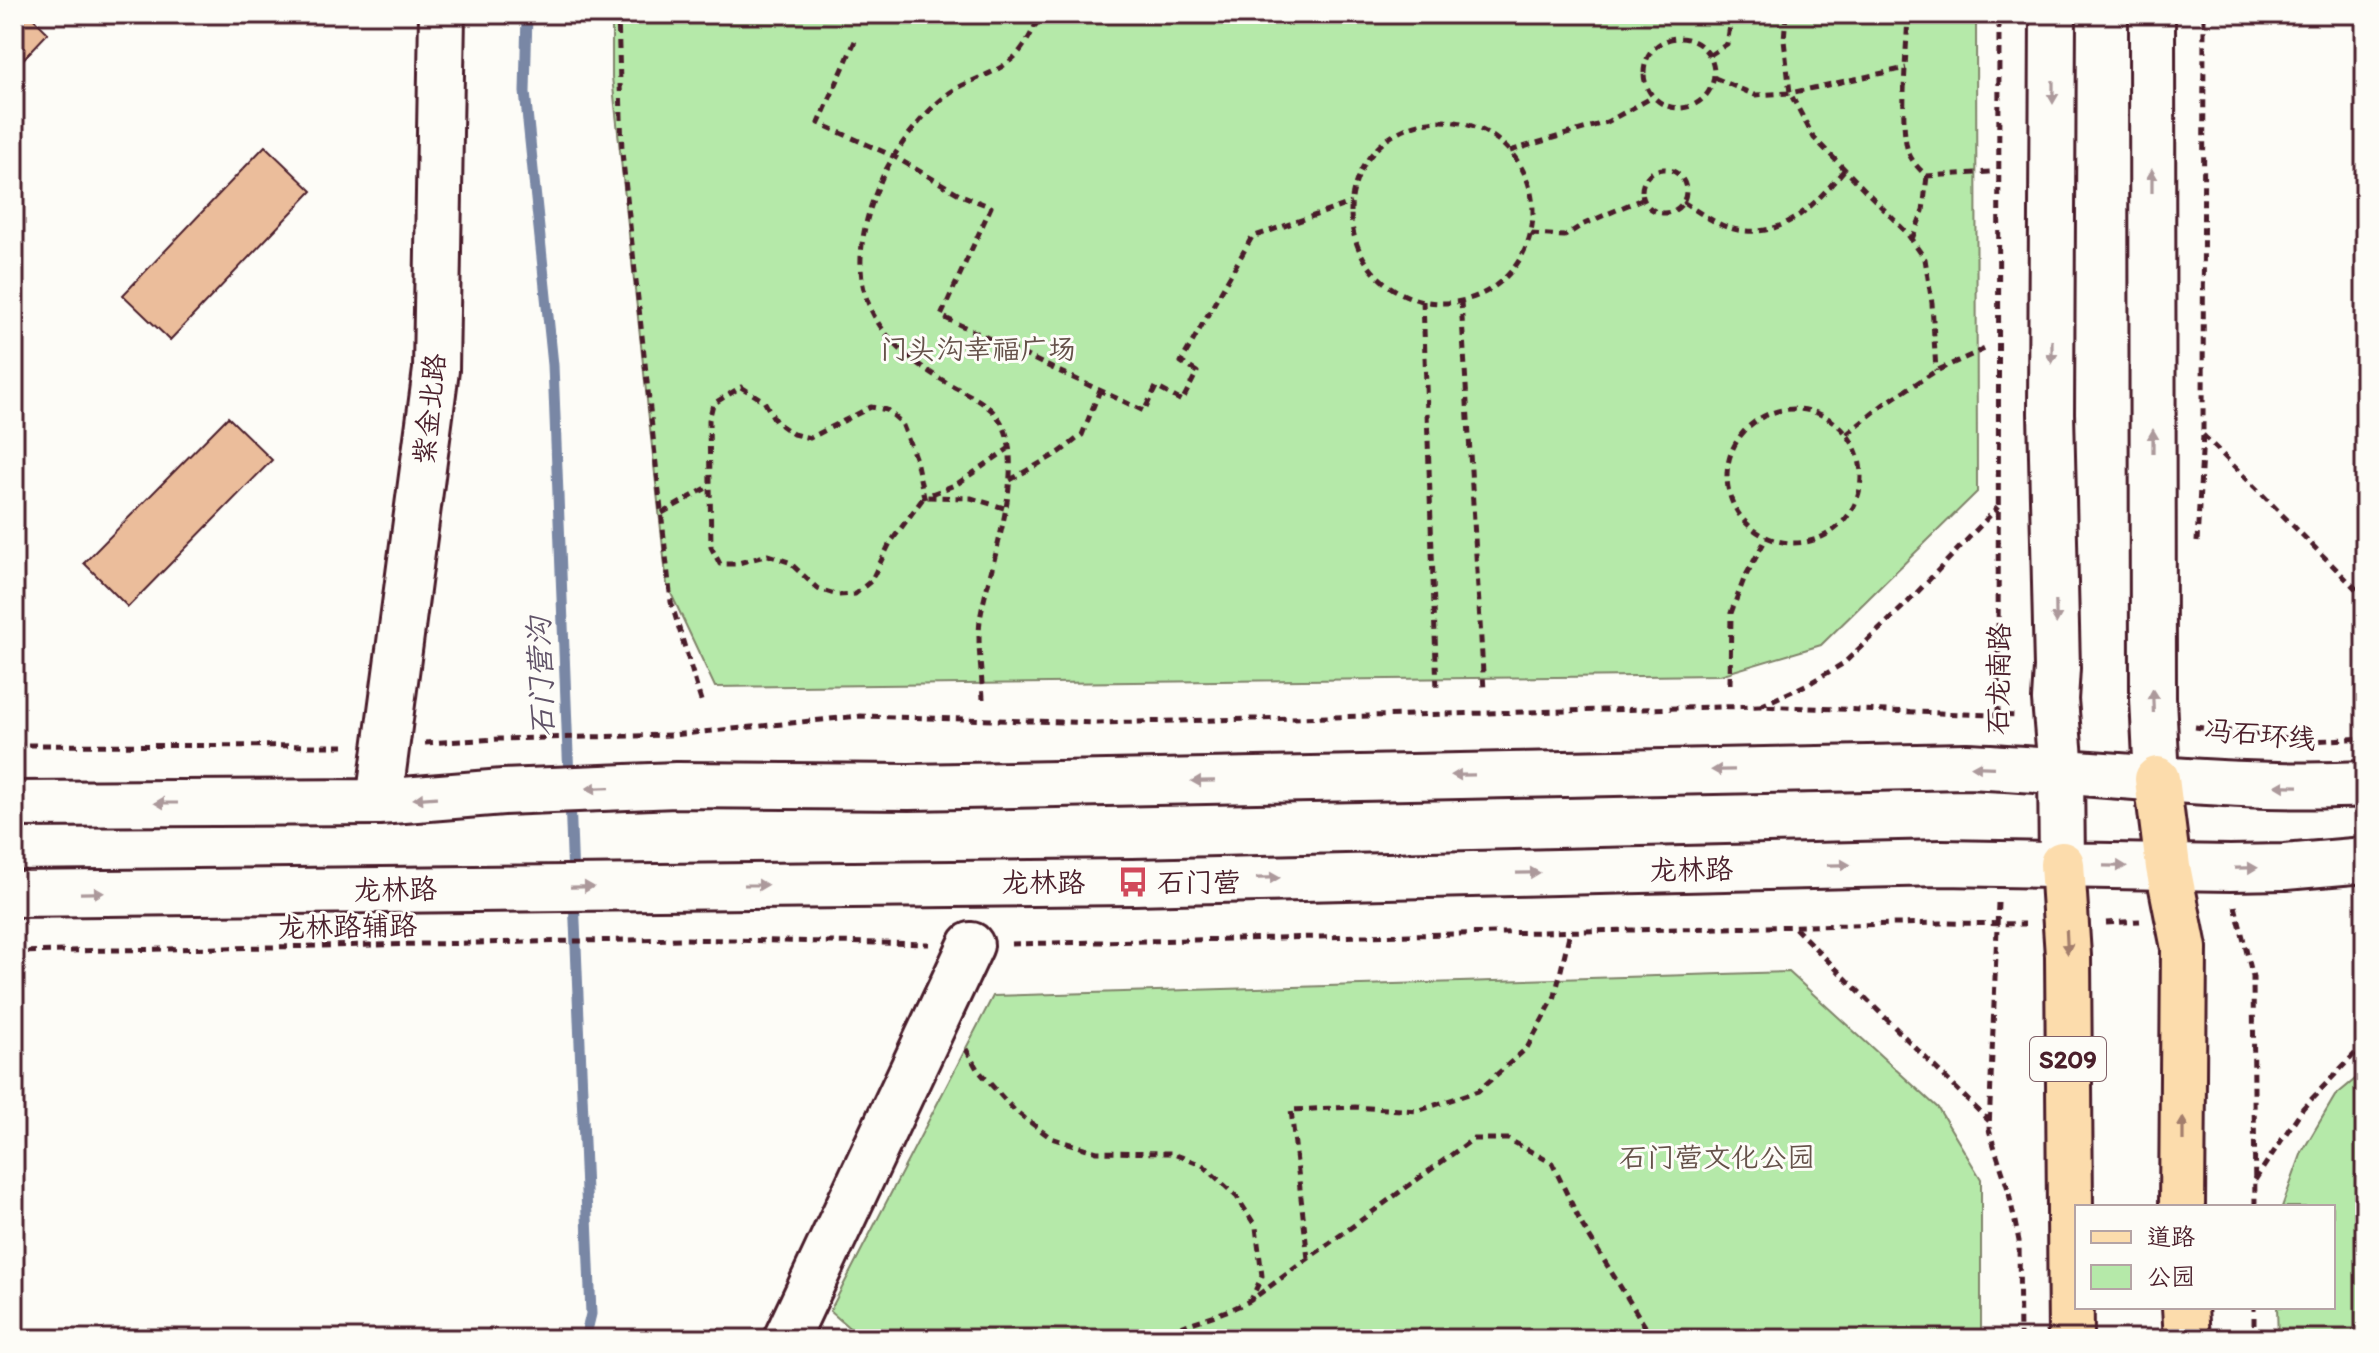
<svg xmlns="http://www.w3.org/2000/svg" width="2379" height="1353" font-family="Itim,'LXGW WenKai TC',sans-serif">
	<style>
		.green { fill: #b5e9a9; stroke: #80846a; stroke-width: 2 }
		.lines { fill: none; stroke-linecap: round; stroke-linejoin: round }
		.stream { stroke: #7987a5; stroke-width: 11 }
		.building { fill: #ebbd9b; stroke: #4a1f2b; stroke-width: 2 }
		.street-casing { stroke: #4a1f2b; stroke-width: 50 }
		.secondary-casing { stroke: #4a1f2b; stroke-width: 50 }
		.primary-casing { stroke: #4a1f2b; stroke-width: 50 }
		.path { stroke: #4a1f2b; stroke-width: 5; stroke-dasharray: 8 6; stroke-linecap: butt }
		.street { stroke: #fdfcf7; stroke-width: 44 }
		.secondary { stroke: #fdfcf7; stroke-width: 44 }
		.primary { stroke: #fcdcac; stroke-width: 44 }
		.oneway { fill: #ac999b }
		.oneway2 { fill: #a37e6c }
		.labels { text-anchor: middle; stroke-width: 6; stroke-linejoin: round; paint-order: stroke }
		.shield { fill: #fdfcf7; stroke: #806168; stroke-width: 2 }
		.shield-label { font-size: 26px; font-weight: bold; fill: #4a1f2b }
		.park-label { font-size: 28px; fill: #65524a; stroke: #fdfcf7 }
		.street-label { font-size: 28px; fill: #4a1f2b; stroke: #fdfcf7 }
		.poi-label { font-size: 28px; fill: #4a1f2b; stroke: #fdfcf7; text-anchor: start }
		.water-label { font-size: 30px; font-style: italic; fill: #615368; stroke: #fdfcf7 }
	</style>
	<rect width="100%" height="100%" fill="#fdfcf7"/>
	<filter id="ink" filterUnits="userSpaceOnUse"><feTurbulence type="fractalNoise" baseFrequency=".0125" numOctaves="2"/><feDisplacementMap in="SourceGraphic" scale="16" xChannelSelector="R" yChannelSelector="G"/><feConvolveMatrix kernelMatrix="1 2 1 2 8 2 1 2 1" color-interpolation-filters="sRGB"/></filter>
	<g filter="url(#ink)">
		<path class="green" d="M612,14H1976L1977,492L1821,645L1720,675L715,687L667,585L612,77Z
			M1789,972L1938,1108L1981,1179V1339H862L830,1311L993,996Z
			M2365,1071V1339H2278L2277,1307H2333V1207H2282L2302,1152L2335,1096Z"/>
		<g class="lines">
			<path class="stream" d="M527,14L525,92L553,365L569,780
				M570,797L573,880
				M574,897L591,1314L585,1339"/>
		</g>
		<path class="building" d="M14,14H29L48,33L14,69Z
			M265,146L312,191L170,340L123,295Z
			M228,417L272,460L128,607L84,563Z"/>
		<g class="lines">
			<g class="street-casing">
				<path id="street" d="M786,1339L971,945"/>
			</g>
			<g class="secondary-casing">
				<path id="secondary" d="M2053,14L2051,413L2057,668L2055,700L2061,770L2062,864
					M2152,14L2153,698L2157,779
					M379,802L436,370L442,14
					M14,804L379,802L503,792L676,785L909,787L1966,766C2099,771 2231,791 2365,784
					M14,894L1133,882L1942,863L2230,868L2285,867L2365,860"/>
			</g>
			<g class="primary-casing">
				<path id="primary" d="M2157,779L2168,867L2184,948L2182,1207
					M2062,864L2068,956L2071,1339
					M2185,1307L2187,1339"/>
			</g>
			<path class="path" d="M618,14L622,152L671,602L702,704
				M1786,14L1784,40L1790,93L1814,138L1906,232L1925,259L1932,303L1936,371
				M1908,14C1907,47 1899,124 1908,151C1912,162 1919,169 1927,176L1990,172
				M1644 73a35 35 0 1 1 70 0a35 35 0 1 1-70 0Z
				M855,41L819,123L895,157L961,195L991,207L941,316L1144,411L1156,387L1182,401L1197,372L1181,362L1252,237L1351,203
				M1710,55L1727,44L1732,14
				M1715,78L1755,95L1790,93L1906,68
				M1351 212a91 91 0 1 1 182 0a91 91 0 1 1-182 0Z
				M1510,151L1607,122L1653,97
				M1642 191a22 22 0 1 1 44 0a22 22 0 1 1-44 0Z
				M1683,202C1699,212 1719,227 1738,230C1787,238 1816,203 1845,169
				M1531,234L1565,236L1582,225L1644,198
				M1912,239L1923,211L1927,176
				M1423,301L1437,690
				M1461,301L1484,690
				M1727 476a67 67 0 1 1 134 0a67 67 0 1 1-134 0Z
				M1847,434L1884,404L1936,371L1989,347
				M2203,435L2365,598
				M1010,480L1060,452L1082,435L1100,390
				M1004,508L971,498L924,497L890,543L871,581L855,594L838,595L818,589L789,562L768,555L735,564H720L711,547L709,420L713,404L741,387L764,401L776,422L793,434L810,438L871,407L887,410L902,423L916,460L924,497L957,484L1008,449
				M662,513L710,486
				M2197,542L2203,435L2204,14
				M1730,684L1731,613L1744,579L1767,537
				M983,699C982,672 976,641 981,614C991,563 1020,486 1007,436C999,407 974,398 951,385C864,337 840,278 879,185C891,154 922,114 948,94C966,81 990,76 1007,63C1024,52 1032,31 1041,14
				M1760,706L1810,683L1844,663L1908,602L1998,507
				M2195,727L2313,741L2365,738
				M1998,729L1999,14
				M425,743L499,739L673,735L860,716L1098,723L1759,706L2017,716
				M14,745L347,746
				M1998,903L1989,1130L2008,1189L2019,1241L2020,1339
				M2235,906L2253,977L2255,1207
				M2106,923L2140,921
				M1795,928L1989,1121
				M1011,944L1941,923L2025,924
				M14,952L681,939L929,944
				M966,1049L977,1069L1014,1110L1051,1138L1097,1152L1171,1153L1204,1166L1237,1197L1256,1227L1262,1276L1251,1300
				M2255,1180L2303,1108L2365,1043
				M1308,1259L1291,1110L1355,1107L1417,1111L1478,1091L1527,1048L1555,996L1570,931
				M1155,1339C1186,1321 1220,1317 1251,1300L1473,1139H1508L1552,1163L1582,1225L1653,1339
				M2254,1339V1307"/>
			<use href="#street" class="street"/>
			<use href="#secondary" class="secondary"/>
			<use href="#primary" class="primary"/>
		</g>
		<defs><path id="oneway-solid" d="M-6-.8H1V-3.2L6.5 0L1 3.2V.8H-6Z" transform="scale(2)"/></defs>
		<g class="oneway">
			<use href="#oneway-solid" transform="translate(2053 92) rotate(90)"/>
			<use href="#oneway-solid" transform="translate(2152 181) rotate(-90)"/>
			<use href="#oneway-solid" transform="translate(2052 352) rotate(90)"/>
			<use href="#oneway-solid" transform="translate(2153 441) rotate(-90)"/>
			<use href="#oneway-solid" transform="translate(2056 612) rotate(89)"/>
			<use href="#oneway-solid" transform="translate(2153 701) rotate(-92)"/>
			<use href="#oneway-solid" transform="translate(1983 767) rotate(-178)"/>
			<use href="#oneway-solid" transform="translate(1723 770) rotate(179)"/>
			<use href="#oneway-solid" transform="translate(1463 775) rotate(179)"/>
			<use href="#oneway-solid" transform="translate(1203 781) rotate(179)"/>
			<use href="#oneway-solid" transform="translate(2287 786) rotate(-179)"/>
			<use href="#oneway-solid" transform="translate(598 788) rotate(178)"/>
			<use href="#oneway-solid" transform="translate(425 798) rotate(176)"/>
			<use href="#oneway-solid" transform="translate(166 803) rotate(180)"/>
			<use href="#oneway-solid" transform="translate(1839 865) rotate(-1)"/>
			<use href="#oneway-solid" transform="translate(2115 866) rotate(1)"/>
			<use href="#oneway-solid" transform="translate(2246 868) rotate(-1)"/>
			<use href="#oneway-solid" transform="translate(1528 873) rotate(-1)"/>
			<use href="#oneway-solid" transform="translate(1268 878) rotate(-1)"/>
			<use href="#oneway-solid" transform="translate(756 885)"/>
			<use href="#oneway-solid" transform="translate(582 887) rotate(-1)"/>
			<use href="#oneway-solid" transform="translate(92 893) rotate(-1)"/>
		</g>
		<g class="oneway2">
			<use href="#oneway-solid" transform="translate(2067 942) rotate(87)"/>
			<use href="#oneway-solid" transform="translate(2183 1129) rotate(-90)"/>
		</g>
	</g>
	<defs>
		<g id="bus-bare" transform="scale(2.4)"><path d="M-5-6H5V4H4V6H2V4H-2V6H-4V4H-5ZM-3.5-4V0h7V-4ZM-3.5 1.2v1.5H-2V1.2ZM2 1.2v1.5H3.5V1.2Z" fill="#d1495b" stroke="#fdfcf7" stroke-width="2.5" paint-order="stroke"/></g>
	</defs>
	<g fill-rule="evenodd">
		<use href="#bus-bare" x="1133" y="882"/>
	</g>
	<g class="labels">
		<rect class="shield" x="2030" y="1037" width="76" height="44" rx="6"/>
		<g class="shield-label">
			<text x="2068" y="1068">S209</text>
		</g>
		<g class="park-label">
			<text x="978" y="359">门头沟幸福广场</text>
			<text x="1717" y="1167">石门营文化公园</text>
		</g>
		<g class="street-label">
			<text transform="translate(429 409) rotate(-84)" y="10">紫金北路</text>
			<text transform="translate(1998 679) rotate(-89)" y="10">石龙南路</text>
			<text transform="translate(2260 734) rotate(5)" y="10">冯石环线</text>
			<text transform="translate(1691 869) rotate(-1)" y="10">龙林路</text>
			<text x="1043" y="892">龙林路</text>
			<text transform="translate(395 889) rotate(-1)" y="10">龙林路</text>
			<text transform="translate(347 926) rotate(-1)" y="10">龙林路辅路</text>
		</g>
		<g class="poi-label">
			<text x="1157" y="892">石门营</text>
		</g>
		<g class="water-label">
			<text transform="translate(541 677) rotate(-92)" y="10">石门营沟</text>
		</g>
	</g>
	<rect width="2379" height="1353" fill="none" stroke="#fdfcf7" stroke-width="48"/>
	<rect x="24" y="24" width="2331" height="1305" fill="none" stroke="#4a1f2b" stroke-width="3" filter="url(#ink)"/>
	<rect x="2075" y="1205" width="260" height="104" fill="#fdfcf7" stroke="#b5a4a5" stroke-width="2"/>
	<rect x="2091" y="1231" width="40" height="12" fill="#fcdcac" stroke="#b5a4a5" stroke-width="2"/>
	<text x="2147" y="1245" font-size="24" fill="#4a1f2b">道路</text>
	<rect x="2091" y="1265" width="40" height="24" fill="#b5e9a9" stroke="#b5a4a5" stroke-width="2"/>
	<text x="2147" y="1285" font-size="24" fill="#4a1f2b">公园</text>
</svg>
